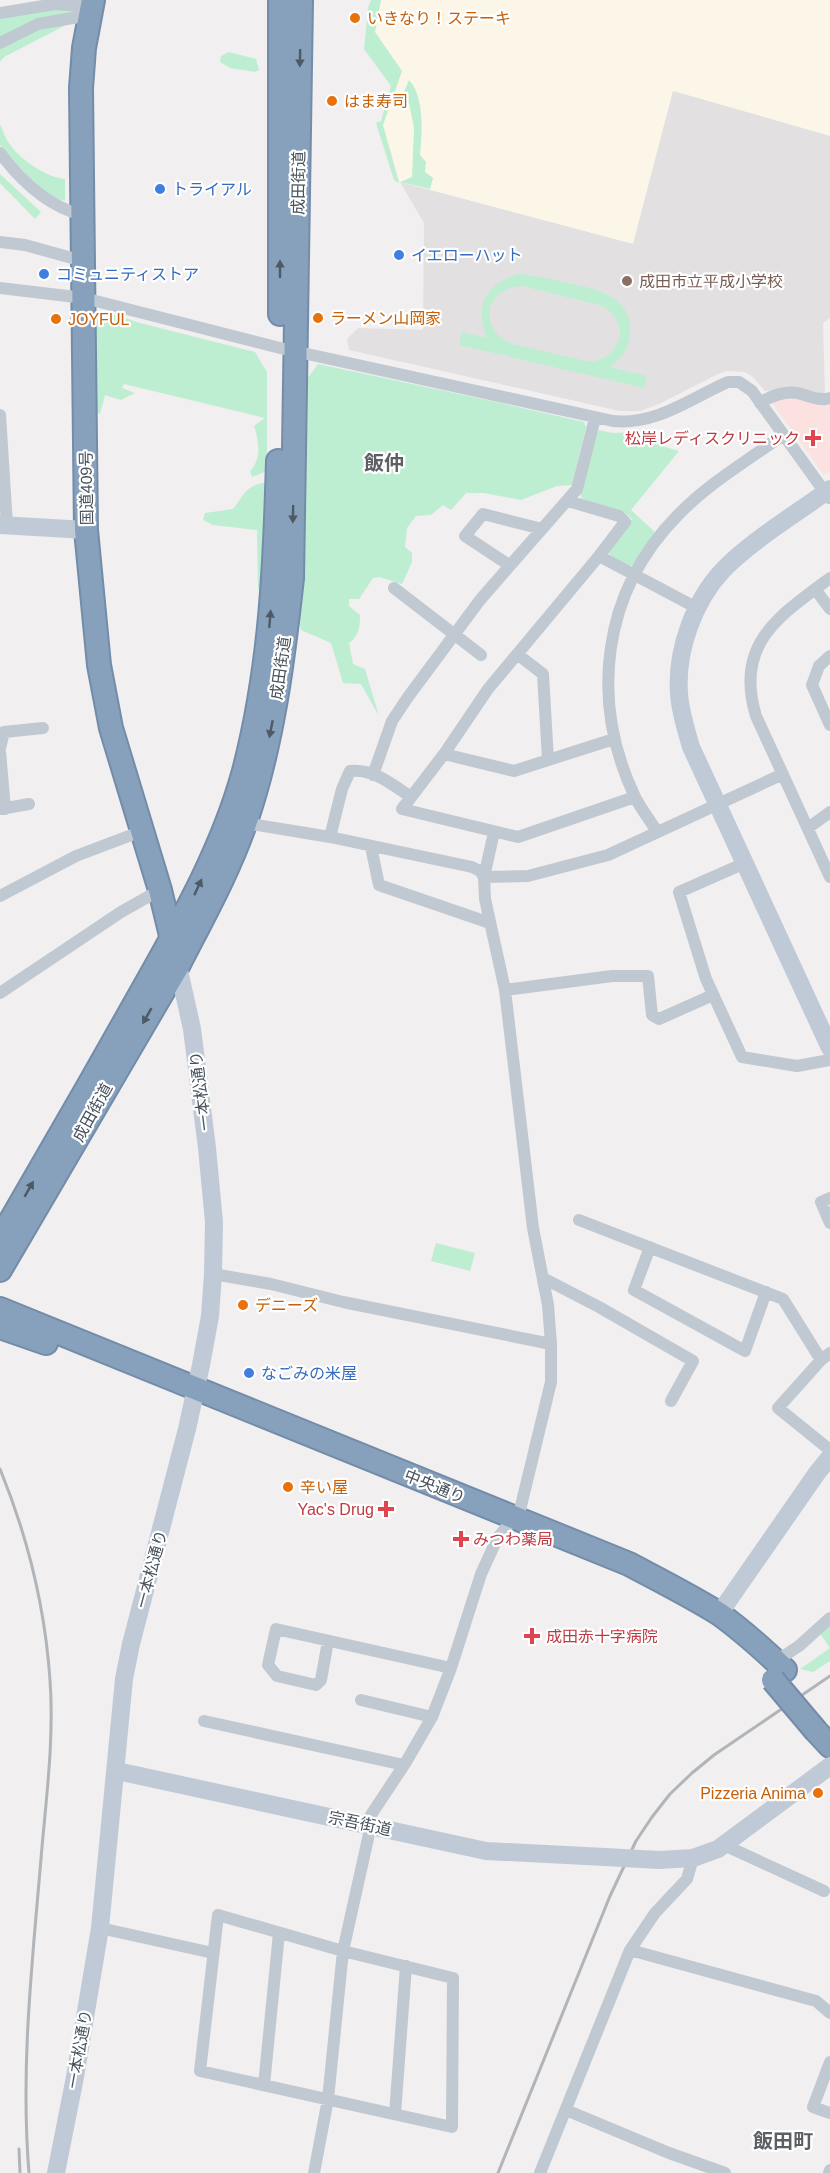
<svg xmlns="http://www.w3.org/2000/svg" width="830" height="2173" font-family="Helvetica,'Noto Sans JP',sans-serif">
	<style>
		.commercial { fill: #fcf6e9 }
		.education { fill: #e2e0e1 }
		.medical { fill: #fbe2e0 }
		.green { fill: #beeed1; fill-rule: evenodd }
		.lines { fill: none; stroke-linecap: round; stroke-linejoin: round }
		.highway-casing { stroke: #738ca9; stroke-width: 26 }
		.street { stroke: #c0c9d1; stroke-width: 12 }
		.secondary { stroke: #c0cad6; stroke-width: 18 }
		.highway { stroke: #87a1bd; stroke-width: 22 }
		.rail { stroke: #b1b4b9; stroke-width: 3 }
		.highway-bridge-casing { stroke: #738ca9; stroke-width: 26; stroke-linecap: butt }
		.secondary-bridge { stroke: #c0cad6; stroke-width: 18 }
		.highway-bridge { stroke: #87a1bd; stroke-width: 22 }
		.oneway { fill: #4d5a66 }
		.food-dot { fill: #e8710a; stroke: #fff; stroke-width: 2 }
		.shop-dot { fill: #3f7fe0; stroke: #fff; stroke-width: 2 }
		.education-dot { fill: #8d6e63; stroke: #fff; stroke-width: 2 }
		.health-dot { fill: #e0444e; stroke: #fff; stroke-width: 2 }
		.labels { text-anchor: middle; stroke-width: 4.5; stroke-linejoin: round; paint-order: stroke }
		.food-label { font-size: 16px; fill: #c56008; stroke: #fff; text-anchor: start }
		.street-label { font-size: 16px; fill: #47525c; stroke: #fff }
		.shop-label { font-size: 16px; fill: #366cbe; stroke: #fff; text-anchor: start }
		.education-label { font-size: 16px; fill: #785e54; stroke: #fff; text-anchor: start }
		.health-label { font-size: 16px; fill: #be3a42; stroke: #fff; text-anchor: end }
		.quarter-label { font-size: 20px; font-weight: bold; fill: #5c5f64; stroke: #fff }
	</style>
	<rect width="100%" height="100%" fill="#f1efef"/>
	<path class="commercial" d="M381,0H830V136L673,91L633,244L400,182L383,125L402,71L375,32Z"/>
	<path class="education" d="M673,91L830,136V318L823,323L825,394L795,387L765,391L752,376L744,372L727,371L718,374L659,404L640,411H620L349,350L347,339L358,328L423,330L424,223L400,182L633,244Z"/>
	<path class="medical" d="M794,397L828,406L830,405V471L824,475L773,404L776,400Z"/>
	<path class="green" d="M371,0H381L375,32L402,71L383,125L399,183L394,180L376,123L381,121L391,86L364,49L368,8Z
		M69,9L74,12L70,23L4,57L0,62V17L37,10Z
		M229,52L256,59L259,70L255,72L230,68L220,62L221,56Z
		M409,80C425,97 422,133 420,155L426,162L425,172L433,178L430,189L400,182L412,177L414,128L409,103L400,101Z
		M0,124C3,131 6,140 11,146C21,160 48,178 65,179V201C39,194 18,165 0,145Z
		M0,174L41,212L35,219L0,183Z
		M518,274C535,275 551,279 568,283C596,289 632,296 630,332C630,347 622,358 610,367L647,376L644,388L459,345L462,332L487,338C474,307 485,284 518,274ZM522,286L603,306C631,325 622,356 591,362L512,344C477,329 484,288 522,286Z
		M107,312L140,323L255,352L267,372V471L252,477L250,471C262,459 259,441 254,426L265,418L124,384L122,388L135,393L121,400L105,395L100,414L95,411L96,322L100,315Z
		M318,364L492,401L584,422L586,427L572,485L557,486L521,500L484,493H466L451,510L443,505L431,515L416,516L407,528L405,547L412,553V562L402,584L379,577L373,578L359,599H349V606L360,615C360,626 359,636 349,643L353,664L365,669L379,716L361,684L343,683L331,643L301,630L300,625L307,379Z
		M598,430L613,433L637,432L639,439L679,451L631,510L655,532L633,565L628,566L610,556L609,550L632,519L625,513L582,499L580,494Z
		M267,482L264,590L258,589L257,530L213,525L203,520L205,513L233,509C244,495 245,485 267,482Z
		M436,1243L475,1253L470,1271L431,1261Z
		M830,1622V1661L813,1672L800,1669L830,1648L819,1632Z"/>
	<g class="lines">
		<g class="highway-casing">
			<path id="highway" d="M93,0L84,48L81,88L86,530L99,665L111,728L160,890L173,944
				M280,0V314
				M0,1239C46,1160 92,1080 137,1000C178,927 222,852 244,771C271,667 275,567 278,461
				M0,1270L178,966C202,919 229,871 246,821C273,742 283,660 292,578L301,0
				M0,1309L629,1564C659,1580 689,1595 718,1613C742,1630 764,1650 785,1670
				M0,1327L46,1343
				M816,1731L830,1746"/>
		</g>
		<path class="street" d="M0,13L55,4L92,7
			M0,43L38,24L90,15
			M0,153C21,181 47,206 82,215
			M0,242L25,245L83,261
			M0,288L84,298L280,348L613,421C657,425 689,399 728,382H739L752,391L829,498
			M760,403C770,396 785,391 797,393C807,395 820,402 830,398
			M0,415L7,525
			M568,501L619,516L625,522L599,556L488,689L444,754L402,809L518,837L629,799H636
			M599,556L697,608
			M509,565L465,536L483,514L542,529
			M830,578C779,616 734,644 756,716L830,877
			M394,588L481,655
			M815,589L830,609
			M517,654L543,674L548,760
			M830,656L819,666L812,685L830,725
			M0,748L4,732L43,728
			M0,752L5,809
			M444,754L514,771L614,739
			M373,775L392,721L408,697L480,600L577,489L595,418
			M0,809L29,804
			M245,823L330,837L472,867L480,871L484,877L528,876L608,855L783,774
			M808,828L830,812
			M657,832C650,820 641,809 635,797C589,700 602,592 678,515C708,484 748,460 783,435
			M330,837L342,789L350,771C373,768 393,785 411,797
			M371,847L379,885L490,923
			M745,863L679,892L706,979L742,1057L797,1066L830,1060
			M0,896L76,856L142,831
			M505,990L612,976H648L652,1015L659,1019L713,995
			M0,993L121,912L160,890
			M830,1198L821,1202L830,1223
			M579,1220L783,1299L821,1360
			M650,1247L634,1290L745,1351L766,1292
			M213,1274L271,1284L343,1302L551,1344
			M543,1278L599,1307L693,1361L671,1401
			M830,1353L821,1360L778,1408L830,1450
			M328,1641L321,1680L316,1685L277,1676L268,1665L276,1629L451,1668
			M776,1661L799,1646L830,1618
			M361,1700L432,1717
			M204,1721L404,1765
			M365,1824L406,1762L432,1717L451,1668L481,1574L497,1539L520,1510L551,1382V1344L548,1305L533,1228L505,990L485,899L484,877L494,832
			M724,1845L824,1891
			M218,1915L343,1951L453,1978L452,2127L200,2071Z
			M100,1928L213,1953
			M630,1950L816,2001L830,2013
			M830,2062L813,2107L830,2113
			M264,2085L279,1933
			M566,2110L669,2153L725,2173
			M395,2114L406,1966
			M314,2173L328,2099L343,1951L371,1825
			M540,2173L630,1950L655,1913L687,1879L693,1858
			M829,2173L830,2170"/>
		<path class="secondary" d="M830,489C796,514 752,540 723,570C694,601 676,650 679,693C680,712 686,729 691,747L830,1048
			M0,525L86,530
			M719,1614L817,1473L830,1457
			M117,1771L486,1851L605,1857
			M659,1860L693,1858L718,1849L830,1766
			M56,2173L75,2077L100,1928L124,1679L131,1644L187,1429L201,1365L210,1316L213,1274L214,1222L207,1148L192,1029L178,966"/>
		<use href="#highway" class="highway"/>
		<path class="rail" d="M0,1469C27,1535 45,1607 50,1680C54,1735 47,1792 42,1847C33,1956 20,2064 29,2173
			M19,2149L20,2173
			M498,2173L610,1896L636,1841L652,1817L670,1794L692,1773L714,1755L830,1676"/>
		<g class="highway-bridge-casing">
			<path id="highway-bridge" d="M773,1680L816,1731"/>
		</g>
		<path class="secondary-bridge" d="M605,1857L659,1860"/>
		<use href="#highway-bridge" class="highway-bridge"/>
	</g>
	<defs><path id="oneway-solid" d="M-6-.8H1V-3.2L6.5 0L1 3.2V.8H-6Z" transform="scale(1.5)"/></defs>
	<g class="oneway">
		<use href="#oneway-solid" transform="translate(300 58) rotate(91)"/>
		<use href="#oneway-solid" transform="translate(280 269) rotate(-90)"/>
		<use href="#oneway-solid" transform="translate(293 514) rotate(91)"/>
		<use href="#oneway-solid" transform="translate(270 619) rotate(-85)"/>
		<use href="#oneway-solid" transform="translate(271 729) rotate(101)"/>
		<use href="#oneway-solid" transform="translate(198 887) rotate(-65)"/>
		<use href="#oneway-solid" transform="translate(147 1016) rotate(120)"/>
		<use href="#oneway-solid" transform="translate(29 1189) rotate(-60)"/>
	</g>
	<g class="food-dot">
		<circle cx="355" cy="18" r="6"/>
		<circle cx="332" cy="101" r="6"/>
		<circle cx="318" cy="318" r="6"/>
		<circle cx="56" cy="319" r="6"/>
		<circle cx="243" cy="1305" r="6"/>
		<circle cx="288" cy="1487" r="6"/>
		<circle cx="818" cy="1793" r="6"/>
	</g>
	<g class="shop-dot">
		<circle cx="160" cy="189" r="6"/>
		<circle cx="399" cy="255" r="6"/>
		<circle cx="44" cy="274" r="6"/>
		<circle cx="249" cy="1373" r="6"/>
	</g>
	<circle class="education-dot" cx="627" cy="281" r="6"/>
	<g class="health-dot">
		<path d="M810 429h6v6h6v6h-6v6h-6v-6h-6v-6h6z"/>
		<path d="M383 1500h6v6h6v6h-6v6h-6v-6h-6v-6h6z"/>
		<path d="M458 1530h6v6h6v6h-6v6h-6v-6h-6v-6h6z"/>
		<path d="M529 1627h6v6h6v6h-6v6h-6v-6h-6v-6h6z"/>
	</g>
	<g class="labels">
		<g class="food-label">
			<text x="367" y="24">いきなり！ステーキ</text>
			<text x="344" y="107">はま寿司</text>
			<text x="330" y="324">ラーメン山岡家</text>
			<text x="68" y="325">JOYFUL</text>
			<text x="255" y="1311">デニーズ</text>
			<text x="300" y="1493">辛い屋</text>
			<text x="806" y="1799" text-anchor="end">Pizzeria Anima</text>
		</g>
		<g class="street-label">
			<text transform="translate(298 183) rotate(-89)" y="6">成田街道</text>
			<text transform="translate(86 488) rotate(-91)" y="6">国道409号</text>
			<text transform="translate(280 668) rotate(-82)" y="6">成田街道</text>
			<text transform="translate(200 1091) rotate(-97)" y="6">一本松通り</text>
			<text transform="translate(92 1112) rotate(-61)" y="6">成田街道</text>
			<text transform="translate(435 1486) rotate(22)" y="6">中央通り</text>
			<text transform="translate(151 1569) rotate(-75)" y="6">一本松通り</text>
			<text transform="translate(360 1823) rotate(12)" y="6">宗吾街道</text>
			<text transform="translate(79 2049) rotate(-80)" y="6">一本松通り</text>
		</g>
		<g class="shop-label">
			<text x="172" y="195">トライアル</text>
			<text x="411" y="261">イエローハット</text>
			<text x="56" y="280">コミュニティストア</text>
			<text x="261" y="1379">なごみの米屋</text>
		</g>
		<g class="education-label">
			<text x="639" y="287">成田市立平成小学校</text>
		</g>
		<g class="health-label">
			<text x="800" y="444">松岸レディスクリニック</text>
			<text x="374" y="1515">Yac's Drug</text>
			<text x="473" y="1545" text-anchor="start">みつわ薬局</text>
			<text x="546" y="1642" text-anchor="start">成田赤十字病院</text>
		</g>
		<g class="quarter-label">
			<text x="384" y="470">飯仲</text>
			<text x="783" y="2148">飯田町</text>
		</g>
	</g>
</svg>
